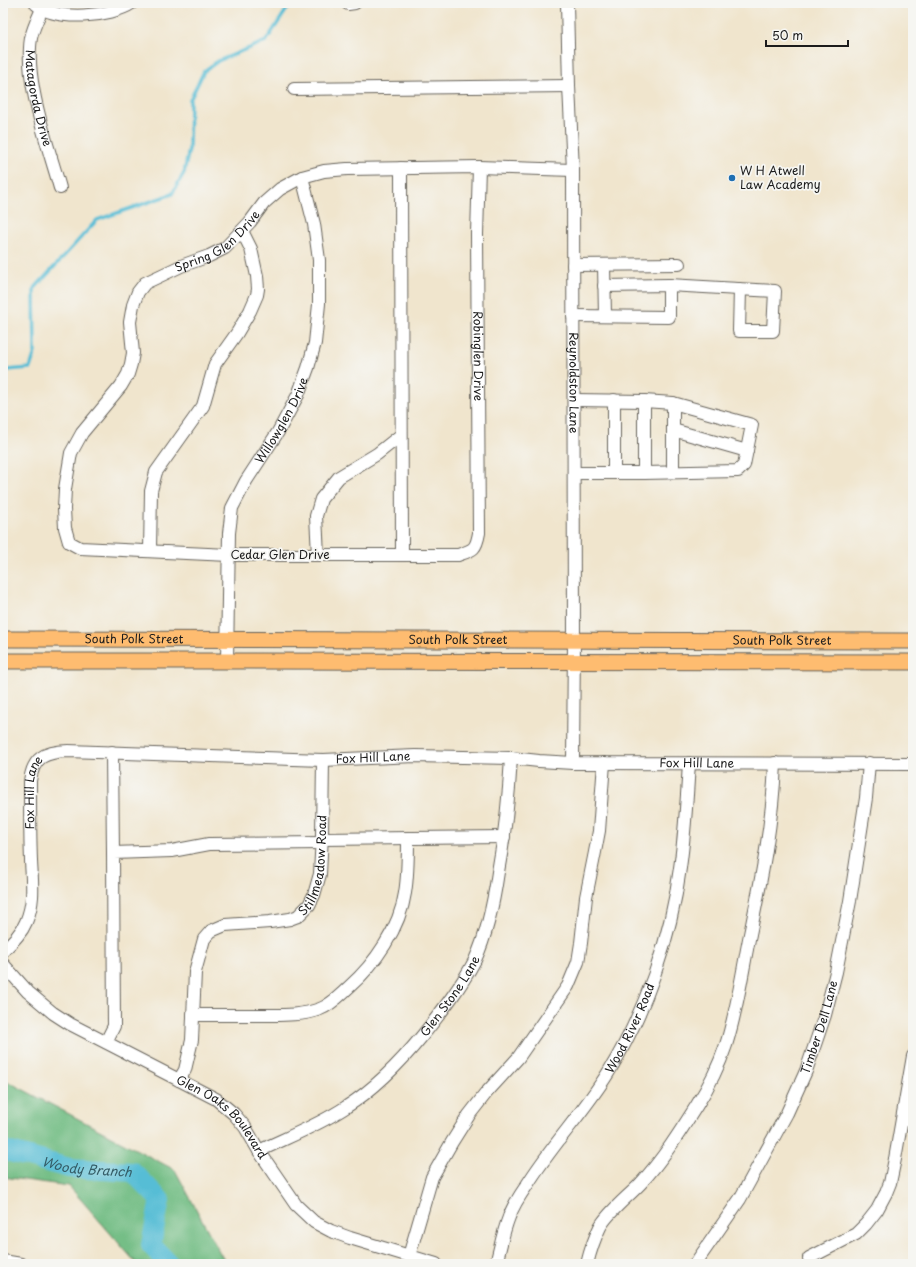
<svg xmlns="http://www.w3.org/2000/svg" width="916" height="1267" font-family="'Playpen Sans',sans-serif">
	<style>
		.forest { fill: #75be86; stroke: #486d51 }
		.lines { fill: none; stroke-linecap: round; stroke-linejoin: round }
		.stream { stroke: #57bdd5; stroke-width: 3.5 }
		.river { stroke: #57bdd5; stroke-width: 20 }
		.minor-casing { stroke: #66625a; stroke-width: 14 }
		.major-casing { stroke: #66625a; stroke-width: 17 }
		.minor { stroke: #fff; stroke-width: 12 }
		.major { stroke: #febc70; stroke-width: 15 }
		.poi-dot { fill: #1f6fb2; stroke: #f6f6f2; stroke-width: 1.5 }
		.labels { text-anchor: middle; stroke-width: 3.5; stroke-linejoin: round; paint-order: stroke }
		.street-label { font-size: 12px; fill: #1c1c1c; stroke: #f6f6f2 }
		.poi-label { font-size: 12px; fill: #1c1c1c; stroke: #f6f6f2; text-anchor: start }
		.water-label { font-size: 13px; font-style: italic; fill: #345c66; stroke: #f6f6f2 }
	</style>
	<rect width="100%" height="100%" fill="#f6f6f2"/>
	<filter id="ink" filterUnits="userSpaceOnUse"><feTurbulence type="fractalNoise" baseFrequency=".025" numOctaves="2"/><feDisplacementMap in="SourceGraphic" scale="8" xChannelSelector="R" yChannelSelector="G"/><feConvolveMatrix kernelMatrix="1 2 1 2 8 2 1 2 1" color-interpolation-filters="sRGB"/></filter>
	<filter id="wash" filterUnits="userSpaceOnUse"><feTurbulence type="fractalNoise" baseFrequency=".012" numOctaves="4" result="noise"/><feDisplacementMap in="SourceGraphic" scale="16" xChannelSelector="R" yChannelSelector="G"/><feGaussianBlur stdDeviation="0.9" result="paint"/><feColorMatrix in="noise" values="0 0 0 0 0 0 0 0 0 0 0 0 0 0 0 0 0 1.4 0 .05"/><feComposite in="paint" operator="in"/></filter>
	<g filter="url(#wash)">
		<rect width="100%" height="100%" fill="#f0e5cd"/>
		<path class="forest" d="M3,1079L175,1170L226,1264H137L69,1186L3,1177Z"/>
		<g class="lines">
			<path class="stream" d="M3,377L7,370L30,368L35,352L34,289L97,220L172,194L184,173L189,149L190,100L204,71L218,61L266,41L291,3"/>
			<path class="river" id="s1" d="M3,1150L69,1168L133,1172L160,1200L151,1245L169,1264"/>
		</g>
	</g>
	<g filter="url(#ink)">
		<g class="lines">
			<g class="minor-casing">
				<g id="minor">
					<path id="s2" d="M567,3L569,86L573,170L574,640L573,763"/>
					<path d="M36,4C56,22 111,17 132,3"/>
					<path d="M348,4L355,3"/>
					<path id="s3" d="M42,9C38,18 33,28 31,38C24,81 48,145 60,188"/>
					<path d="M294,89L569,86"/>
					<path id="s4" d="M479,167L477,234L479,533C476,550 473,550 458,555H229L80,548L69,542L65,528L64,509L65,489L71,453L82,433L121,386L128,374L131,364L133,353L130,322L133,305L138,292L145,283L181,266L209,256L225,248L250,222L264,203L280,189L302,177L324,171L347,169L479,167L573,170"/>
					<path d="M401,168L402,555"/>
					<path d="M573,265L679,264"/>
					<path d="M604,265L605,316"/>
					<path d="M669,285L775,291L773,331H739L740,289"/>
					<path d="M573,316L669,317V285L604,286"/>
					<path d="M574,400L644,401L673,403L752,425L744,465L738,471L644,473H574"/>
					<path d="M614,400V473"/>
					<path d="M644,401V473"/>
					<path d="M673,403V472"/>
					<path d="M673,430L747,451"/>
					<path d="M150,551L151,491L156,472L203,406L215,364L237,333L250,311L257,295L258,289L257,276L251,249L242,231"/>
					<path d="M318,555L316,516L321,499L339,477L377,454L401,435"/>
					<path id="s5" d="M227,661L229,533L232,508L246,481L278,432L298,395L308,368L315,343L319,304V260L314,224L302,177"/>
					<path d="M112,752L113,853"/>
					<path d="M322,839L504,837"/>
					<path id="s6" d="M3,951C12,942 21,934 26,922C35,901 32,883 31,861C30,835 30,808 30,781C33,757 45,752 68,751L323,760L415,756L511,758L539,761L573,763L913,764"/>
					<path id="s7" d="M3,964L28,992L53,1013L70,1024L216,1099L234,1114L245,1127L259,1151L296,1205L314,1222L331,1231L350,1238L436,1264"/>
					<path d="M193,1015C216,1015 238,1015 260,1015C280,1015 301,1016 320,1009C331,1005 340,995 349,987C375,964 400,928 405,893C408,875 408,856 408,838"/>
					<path d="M106,1042L114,1026L113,853L172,851L209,844L321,843"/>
					<path id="s8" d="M179,1080L185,1070L192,1040L195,972L204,939L211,931L225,925L270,922L290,919L298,916L309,905L314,895L320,874L322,835L323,760"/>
					<path id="s9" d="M259,1151C288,1137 319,1125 346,1107C376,1088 401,1062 423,1035C442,1011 461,987 475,960C487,934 494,900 498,872C505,834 509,796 511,758"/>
					<path d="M409,1256L432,1177L452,1142L469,1115L487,1092L518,1058L568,986L578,962L581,943L586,897L595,852L599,831L604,763"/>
					<path d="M809,1258L856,1234L866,1224L877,1210L886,1193L890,1183L895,1159L913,1056"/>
					<path d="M3,1261L21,1264"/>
					<path id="s10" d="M496,1264C500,1249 503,1232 509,1217C513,1206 520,1195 527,1185C551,1146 584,1112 608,1073C645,1013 671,938 680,868C685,833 687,798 689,763"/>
					<path d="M587,1264C590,1252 594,1239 600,1227C609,1211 628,1197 641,1183C663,1159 680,1132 697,1105C709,1086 719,1066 726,1045C737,1011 742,974 749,939C761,881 773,822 775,763"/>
					<path id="s11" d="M695,1264L740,1199L787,1113L806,1071L825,1015L836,972L850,901L866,798L869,763"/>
				</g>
			</g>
			<g class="major-casing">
				<g id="major">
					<path id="s12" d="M3,639L913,641"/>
					<path d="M3,661H227L913,662"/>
				</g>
			</g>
			<use href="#minor" class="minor"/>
			<use href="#major" class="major"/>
		</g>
	</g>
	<circle class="poi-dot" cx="732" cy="178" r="4"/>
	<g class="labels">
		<g class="street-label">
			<text dy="4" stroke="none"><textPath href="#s3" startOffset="92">Matagorda Drive</textPath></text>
			<text dy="4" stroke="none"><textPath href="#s4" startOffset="1158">Spring Glen Drive</textPath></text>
			<text dy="4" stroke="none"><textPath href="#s4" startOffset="189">Robinglen Drive</textPath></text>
			<text dy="4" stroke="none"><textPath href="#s2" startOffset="380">Reynoldston Lane</textPath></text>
			<text dy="4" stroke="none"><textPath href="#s5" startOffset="254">Willowglen Drive</textPath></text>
			<text x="280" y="559">Cedar Glen Drive</text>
			<text dy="4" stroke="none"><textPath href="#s12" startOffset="131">South Polk Street</textPath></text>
			<text dy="4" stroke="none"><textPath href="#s12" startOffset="455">South Polk Street</textPath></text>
			<text dy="4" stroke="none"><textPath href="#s12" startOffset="779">South Polk Street</textPath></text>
			<text dy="4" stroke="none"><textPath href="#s6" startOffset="539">Fox Hill Lane</textPath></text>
			<text dy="4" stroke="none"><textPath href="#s6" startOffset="863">Fox Hill Lane</textPath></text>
			<text dy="4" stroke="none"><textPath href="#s6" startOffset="168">Fox Hill Lane</textPath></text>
			<text dy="4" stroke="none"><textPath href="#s8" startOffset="300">Stillmeadow Road</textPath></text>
			<text dy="4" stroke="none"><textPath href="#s9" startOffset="251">Glen Stone Lane</textPath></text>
			<text dy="4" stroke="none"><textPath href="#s10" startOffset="274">Wood River Road</textPath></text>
			<text dy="4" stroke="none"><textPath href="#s11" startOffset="269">Timber Dell Lane</textPath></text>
			<text dy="4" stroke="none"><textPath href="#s7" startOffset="271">Glen Oaks Boulevard</textPath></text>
		</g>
		<g class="poi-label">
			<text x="740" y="175">W H Atwell<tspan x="740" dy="14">Law Academy</tspan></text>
		</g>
		<g class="water-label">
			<text dy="5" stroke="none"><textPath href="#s1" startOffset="86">Woody Branch</textPath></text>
		</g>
	</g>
	<rect width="916" height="1267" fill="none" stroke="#f6f6f2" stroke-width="16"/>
	<path d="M766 40v6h82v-6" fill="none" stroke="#1c1c1c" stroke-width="2"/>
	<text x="772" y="40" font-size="12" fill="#1c1c1c" stroke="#f6f6f2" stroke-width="3" paint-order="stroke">50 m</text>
</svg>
